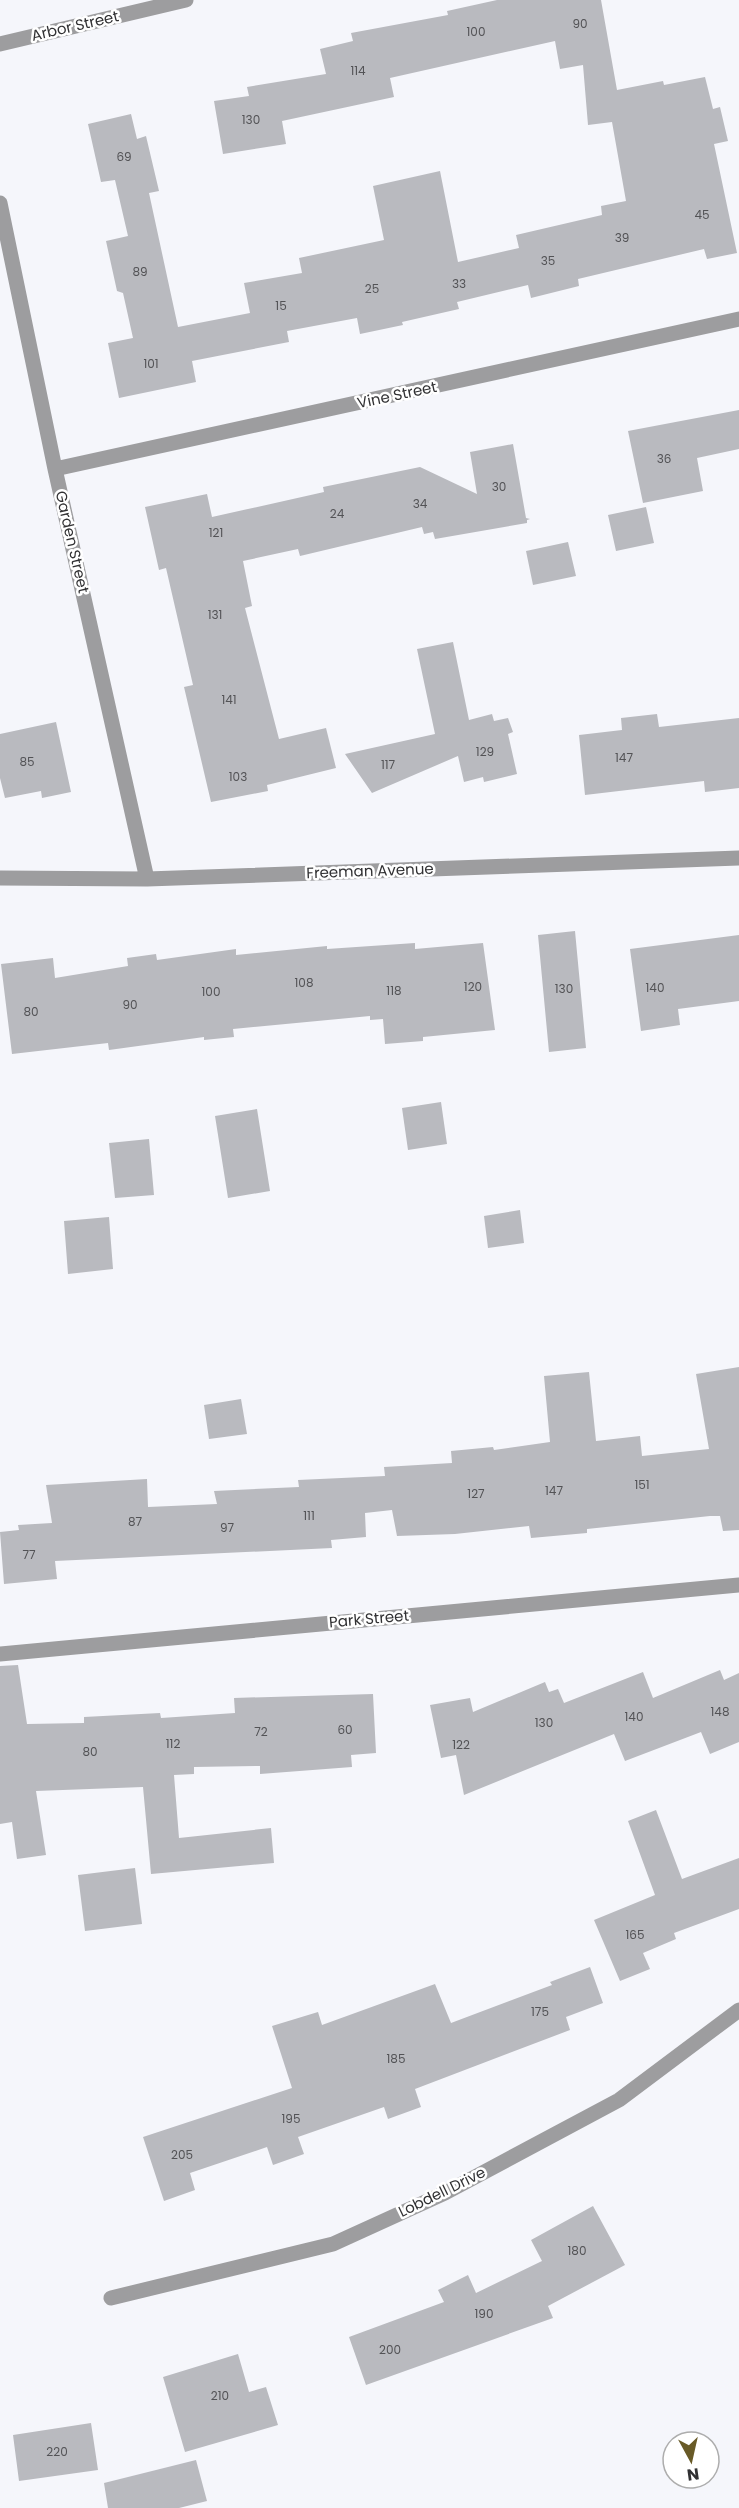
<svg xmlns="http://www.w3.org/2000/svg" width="739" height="2508" font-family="Poppins,sans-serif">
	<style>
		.building { fill: #b9babf }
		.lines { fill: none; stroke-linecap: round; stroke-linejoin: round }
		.minor { stroke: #9d9d9f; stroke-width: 15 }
		.labels { text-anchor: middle; stroke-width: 5; stroke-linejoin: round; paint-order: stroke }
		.number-label { font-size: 12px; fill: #535356 }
		.street-label { font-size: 15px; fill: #313133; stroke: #fff }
	</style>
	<rect width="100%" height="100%" fill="#f5f6fb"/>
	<path class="building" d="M497,0H601L617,90L663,81L664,85L705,77L713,109L720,107L728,141L714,144L737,253L707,259L704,249L578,279L579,286L531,298L528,285L457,302L459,309L402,322L403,325L360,334L357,318L287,331L289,342L192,361L196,382L119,398L108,343L133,338L123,293L117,291L106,241L128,236L115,180L101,182L88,124L131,114L137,139L146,136L159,191L149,193L178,327L250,313L244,283L302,273L299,258L384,240L373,186L440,171L458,262L519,248L516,235L602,215L601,206L626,201L612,122L588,125L583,65L560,69L555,41L390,78L394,97L282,121L286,144L223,154L214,101L249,96L247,87L326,74L320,49L353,41L351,33L448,15L447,11Z
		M739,410V449L697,458L703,491L643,503L628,431Z
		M513,444L526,518L530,519L527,520V523L435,539L433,532L424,534L422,527L300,556L298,549L243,561L252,606L245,608L279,739L326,728L336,768L267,785L268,791L211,802L184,687L193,685L166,568L159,570L145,507L207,494L212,517L324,492L323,487L420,467L477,494L470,452Z
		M646,507L654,543L616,551L608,515Z
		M568,542L576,576L533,585L526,551Z
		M453,642L469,720L492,714L494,721L508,718L513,732L508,734L517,774L484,782L483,777L464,782L458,756L372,793L345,754L435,734L417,649Z
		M657,714L659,727L739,718V788L705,792L704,781L585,795L579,735L622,730L621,718Z
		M56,722L71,792L42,798L41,791L5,798L0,778V734Z
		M575,931L586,1048L549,1052L538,935Z
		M739,935V1001L678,1009L680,1025L641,1031L630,949Z
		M415,943V949L483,943L495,1030L423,1037V1041L385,1044L383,1019L370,1020V1016L233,1029L234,1037L204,1040V1037L109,1050L108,1043L12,1054L1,964L53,958L55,978L128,966L127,958L156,954L157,960L236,949V955L327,946V949Z
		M441,1102L447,1144L408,1150L402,1108Z
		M257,1109L270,1191L228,1198L215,1116Z
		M149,1139L154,1195L115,1198L109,1143Z
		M520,1210L524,1243L488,1248L484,1216Z
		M109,1217L113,1269L68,1274L64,1221Z
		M739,1367V1530L723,1531L720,1516H710L587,1529V1533L531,1538L529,1526L455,1534L397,1536L392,1510L365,1513L366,1537L331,1540L332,1548L55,1561L57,1579L4,1584L0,1532L19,1530L18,1525L52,1523L46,1485L147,1479L148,1507L217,1504L214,1491L299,1487L298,1480L385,1476L384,1467L452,1463L451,1451L493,1447L494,1450L550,1442L544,1376L589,1372L596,1441L640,1436L642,1456L709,1449L696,1374Z
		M241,1399L247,1434L209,1439L204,1405Z
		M18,1665L27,1724L84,1723V1717L160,1713L161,1718L235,1713L234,1698L373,1694L376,1753L351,1755L352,1767L260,1774V1766L194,1767V1774L174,1775L179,1838L271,1828L274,1863L151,1874L143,1787L36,1791L46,1855L17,1859L12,1822L0,1824V1666Z
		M720,1670L724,1680L739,1673V1742L710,1754L701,1732L625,1761L614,1734L464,1795L456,1755L441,1758L430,1705L470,1698L473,1712L545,1682L549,1692L558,1689L564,1703L643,1672L653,1698Z
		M656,1810L682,1879L739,1858V1909L674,1933L676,1939L643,1953L650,1969L620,1981L594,1920L655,1895L628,1821Z
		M135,1868L142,1924L85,1931L78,1875Z
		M590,1967L603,2003L566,2017L570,2030L415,2089L421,2107L388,2119L384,2107L298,2137L304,2154L273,2165L267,2147L190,2173L195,2190L164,2201L143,2137L292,2088L272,2026L318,2012L322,2025L435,1984L451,2023L552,1985L550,1982Z
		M593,2206L625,2265L548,2306L553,2318L366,2385L349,2337L444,2302L438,2290L468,2275L476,2293L542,2261L531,2240Z
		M238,2354L249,2392L266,2387L278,2425L185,2452L163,2377Z
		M91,2423L98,2470L19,2481L13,2435Z
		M196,2460L207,2501L179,2508H108L104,2483Z"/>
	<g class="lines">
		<path class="minor" d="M0,44L186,0
			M0,203L55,469L147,879
			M55,469L739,319
			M0,878L147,879L739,858
			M0,1654L739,1585
			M111,2298L333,2244L445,2193L619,2100L739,2010"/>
	</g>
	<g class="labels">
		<g class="number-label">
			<text x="580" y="28">90</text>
			<text x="476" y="36">100</text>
			<text x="358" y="75">114</text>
			<text x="251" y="124">130</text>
			<text x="124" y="161">69</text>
			<text x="702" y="219">45</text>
			<text x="622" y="242">39</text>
			<text x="548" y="265">35</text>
			<text x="140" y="276">89</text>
			<text x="459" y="288">33</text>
			<text x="372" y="293">25</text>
			<text x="281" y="310">15</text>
			<text x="151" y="368">101</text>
			<text x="664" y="463">36</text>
			<text x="499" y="491">30</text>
			<text x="420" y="508">34</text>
			<text x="337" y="518">24</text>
			<text x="216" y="537">121</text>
			<text x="215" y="619">131</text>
			<text x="229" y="704">141</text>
			<text x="485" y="756">129</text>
			<text x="624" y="762">147</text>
			<text x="27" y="766">85</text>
			<text x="388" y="769">117</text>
			<text x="238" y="781">103</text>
			<text x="304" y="987">108</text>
			<text x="473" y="991">120</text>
			<text x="655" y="992">140</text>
			<text x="564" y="993">130</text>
			<text x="394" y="995">118</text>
			<text x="211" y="996">100</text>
			<text x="130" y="1009">90</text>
			<text x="31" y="1016">80</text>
			<text x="642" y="1489">151</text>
			<text x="554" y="1495">147</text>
			<text x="476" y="1498">127</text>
			<text x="309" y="1520">111</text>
			<text x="135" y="1526">87</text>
			<text x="227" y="1532">97</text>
			<text x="29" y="1559">77</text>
			<text x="720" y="1716">148</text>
			<text x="634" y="1721">140</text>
			<text x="544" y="1727">130</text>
			<text x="345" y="1734">60</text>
			<text x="261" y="1736">72</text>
			<text x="173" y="1748">112</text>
			<text x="461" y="1749">122</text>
			<text x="90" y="1756">80</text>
			<text x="635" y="1939">165</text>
			<text x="540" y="2016">175</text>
			<text x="396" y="2063">185</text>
			<text x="291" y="2123">195</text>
			<text x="182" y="2159">205</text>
			<text x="577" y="2255">180</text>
			<text x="484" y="2318">190</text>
			<text x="390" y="2354">200</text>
			<text x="220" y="2400">210</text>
			<text x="57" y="2456">220</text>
		</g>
		<g class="street-label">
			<text transform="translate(75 26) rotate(-13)" y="5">Arbor Street</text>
			<text transform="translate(397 395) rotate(-12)" y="5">Vine Street</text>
			<text transform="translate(72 542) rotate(77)" y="5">Garden Street</text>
			<text transform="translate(370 871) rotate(-2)" y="5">Freeman Avenue</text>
			<text transform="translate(369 1619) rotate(-5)" y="5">Park Street</text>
			<text transform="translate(442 2192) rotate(-26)" y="5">Lobdell Drive</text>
		</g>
	</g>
	<g transform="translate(691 2460) rotate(172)"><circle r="28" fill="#ffffff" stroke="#adadad" stroke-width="1.5"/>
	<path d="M0-4.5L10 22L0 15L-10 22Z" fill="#685a27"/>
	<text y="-9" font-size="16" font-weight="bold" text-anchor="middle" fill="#313133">N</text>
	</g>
</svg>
